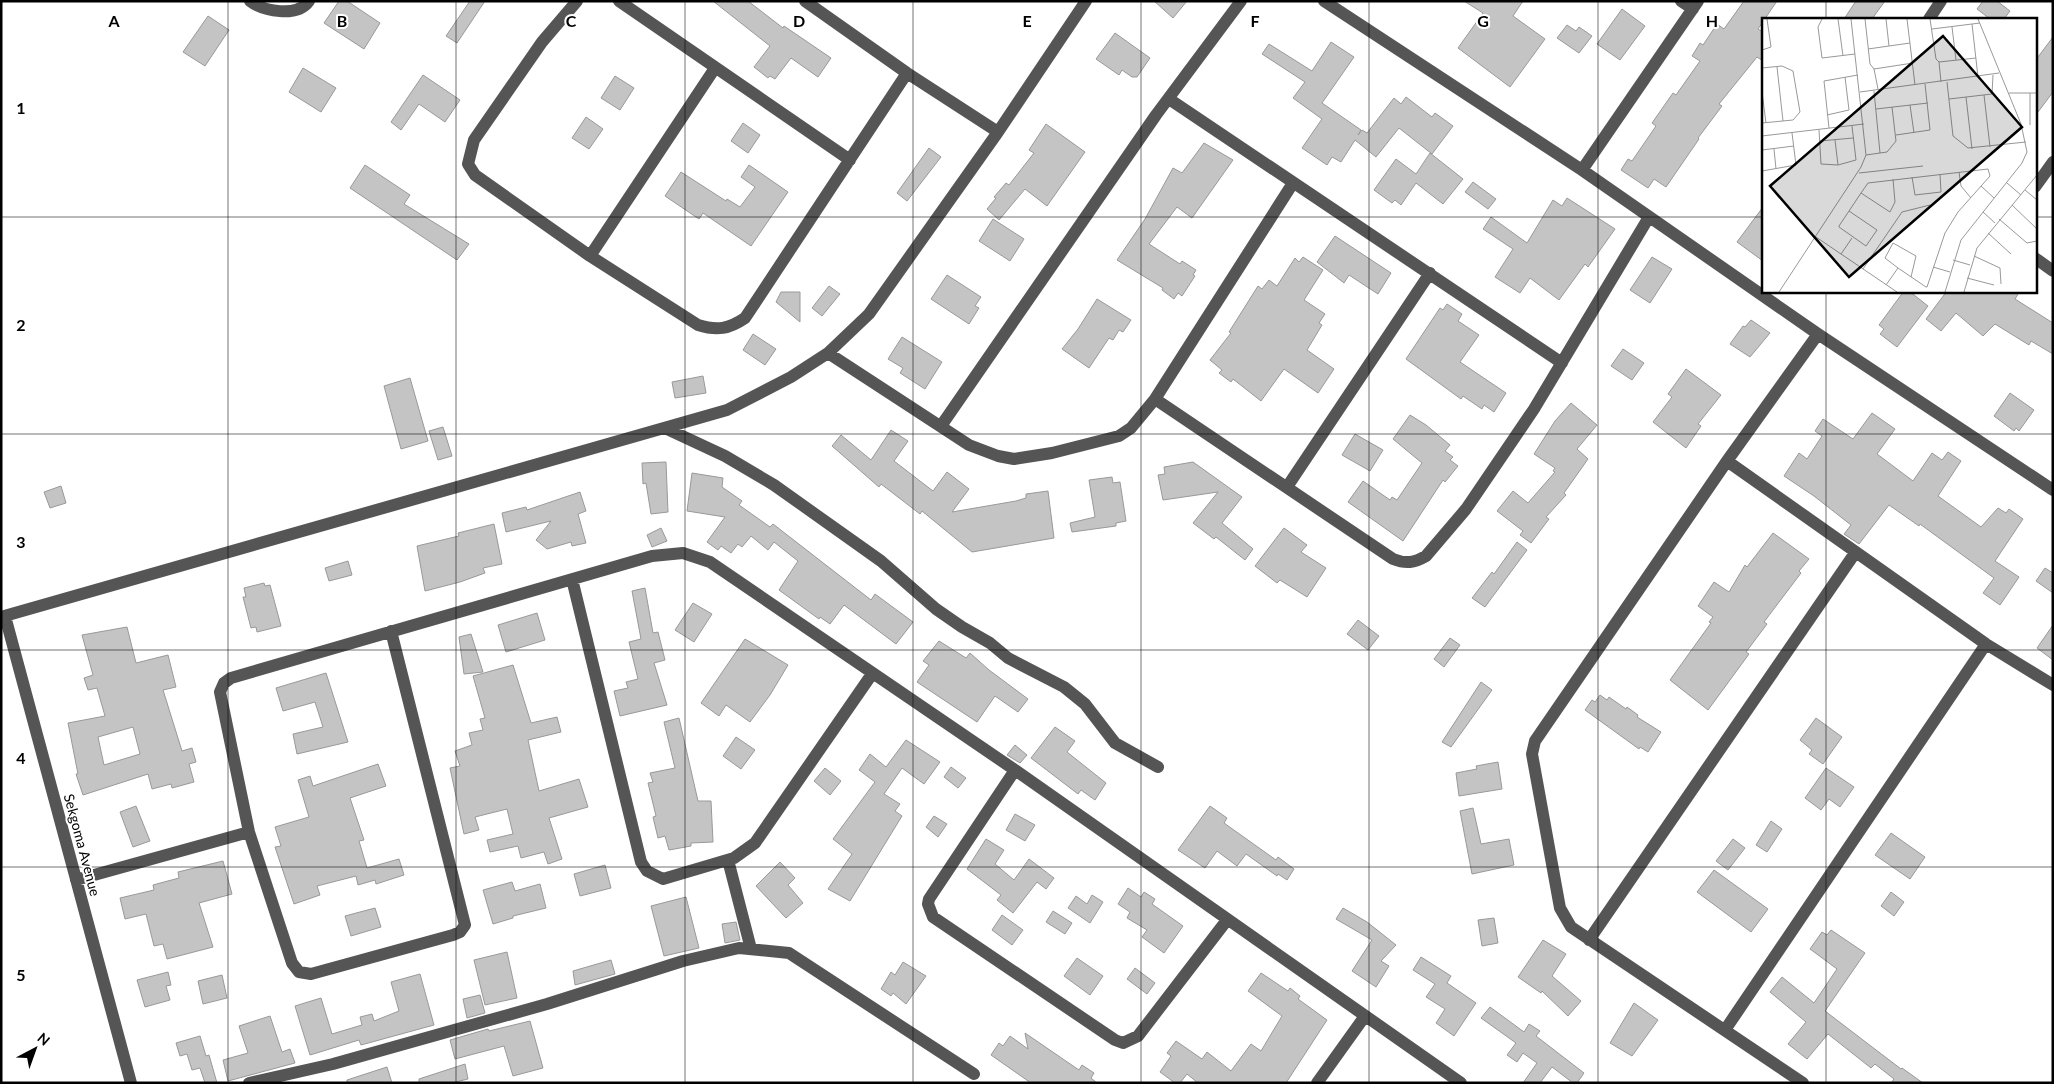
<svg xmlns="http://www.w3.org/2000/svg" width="2054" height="1084" font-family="Lato,sans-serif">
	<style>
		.building { fill: #c4c4c4; stroke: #999; fill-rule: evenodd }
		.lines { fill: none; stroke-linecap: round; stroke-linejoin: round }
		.minor { stroke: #555; stroke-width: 12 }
		.grid { fill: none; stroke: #000; stroke-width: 1; stroke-opacity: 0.55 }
		.labels { text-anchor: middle; stroke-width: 4; stroke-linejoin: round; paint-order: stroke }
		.street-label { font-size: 14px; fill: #000; stroke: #fff }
		.inset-road { fill: none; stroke: #999; stroke-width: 1 }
		.view { fill: #000; fill-opacity: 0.15; stroke: #000; stroke-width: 2.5 }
		.inset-edge { fill: none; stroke: #000; stroke-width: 2.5 }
		.grid-label { font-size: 16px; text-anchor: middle; font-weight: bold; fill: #000; stroke: #fff; stroke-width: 4; stroke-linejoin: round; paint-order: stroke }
	</style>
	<rect width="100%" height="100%" fill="#fff"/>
	<path class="building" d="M339,1H347L380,23L364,49L324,23Z
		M470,1H485L457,43L446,36Z
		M713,1H748L783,28L784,26L831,58L818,77L791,58L775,79L770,76L768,78L754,67L770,46Z
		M1154,1H1187L1173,18Z
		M1464,1H1523L1513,16L1545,39L1510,87L1458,48L1483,13Z
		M1744,1H1777L1758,29L1763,32V61L1757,57L1719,104L1722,106L1698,138L1699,139L1666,187L1654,179L1648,188L1621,170L1628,159L1632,161L1656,126L1652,123L1673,93L1676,95L1700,61L1692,56L1700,43L1703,45L1717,24L1724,29Z
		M1856,1H1885L1872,19H1844Z
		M1983,1H1997L2010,11L2004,19H1990L1977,9Z
		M1622,9L1645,26L1620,60L1597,44Z
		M208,16L229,30L205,66L183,52Z
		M1567,25L1576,31L1579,27L1592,36L1579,53L1557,38Z
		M1115,33L1150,58L1137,77H1132L1122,70L1119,75L1096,59Z
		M2053,37V92L2035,116V61Z
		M1331,42L1354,57L1322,103L1361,130L1358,135L1362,130L1367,133L1394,98L1401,104L1406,97L1432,117L1435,113L1453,126L1432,154L1399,128L1376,157L1355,140L1341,162L1332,157L1327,165L1302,148L1322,119L1293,98L1305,82L1262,54L1269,44L1312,71Z
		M303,68L336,88L321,112L289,92Z
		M423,75L460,100L445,122L419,104L401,130L391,122Z
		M615,76L634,88L620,110L601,98Z
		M586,117L603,129L589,149L572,138Z
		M743,123L760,135L748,153L731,141Z
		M1046,124L1085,152L1047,206L1025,189L999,220L987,209L996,198L994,197L1006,183L1009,185L1034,153L1029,150Z
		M1204,143L1233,160L1192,218L1177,207L1149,244L1180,264L1182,261L1196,270L1193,275L1195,276L1182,296L1178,293L1174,299L1162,290L1163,288L1117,260L1145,219L1173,168L1182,173Z
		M929,148L941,157L907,201L897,193Z
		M1430,153L1463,179L1443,204L1416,183L1401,205L1395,200L1392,203L1374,190L1396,159L1416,174Z
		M365,165L410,195L404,204L469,244L457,260L350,188Z
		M749,165L788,192L751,246L703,213L699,219L665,196L681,172L726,201L727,199L740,207L755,187L741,177Z
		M1473,182L1496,199L1488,209L1465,192Z
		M1567,198L1615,229L1588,267L1585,264L1559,300L1530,278L1520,293L1495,277L1513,249L1483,229L1491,217L1527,243L1553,200L1562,206Z
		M1763,207V261L1737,242Z
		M993,219L1024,239L1010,261L979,241Z
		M1335,236L1391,273L1378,294L1349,275L1344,283L1317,262Z
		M1303,257L1323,270L1304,300L1325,314L1319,323L1322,325L1307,350L1334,369L1318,393L1284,369L1261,401L1233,379L1231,382L1219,373L1222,370L1210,360L1231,333L1229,332L1258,286L1262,289L1269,280L1277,286L1295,258L1299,262Z
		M1652,257L1672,269L1650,303L1630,290Z
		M947,275L981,297L975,306L979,308L969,324L931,299Z
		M829,286L840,294L822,316L812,308Z
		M1904,291H1909L1928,306L1897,347L1880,334L1884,329L1879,325Z
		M1947,291H2020L2015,299L2053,323V354L2031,341L2029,345L1995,324L1983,336L1956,313L1941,331L1926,319Z
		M781,292H800V322L776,302Z
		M1097,299L1131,320L1123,332L1119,330L1113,340L1109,338L1089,368L1062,349L1078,329Z
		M1447,304L1462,314L1458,321L1479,335L1460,362L1506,393L1494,412L1484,405L1482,409L1463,396L1461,399L1406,359L1440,308L1443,310Z
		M1751,320L1770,333L1750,357L1730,344L1743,326L1745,327Z
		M753,334L776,349L765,365L743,350Z
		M902,337L942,362L925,389L900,373L903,368L888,359Z
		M1623,349L1644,363L1632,380L1611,366Z
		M1686,369L1721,395L1698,424L1701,426L1686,448L1653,422L1672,397L1668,394Z
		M703,376L706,393L675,398L672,382Z
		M410,378L428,441L401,449L384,386Z
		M2010,393L2034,410L2019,431L2016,428L2014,431L1994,416Z
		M1571,403L1597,425L1577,449L1588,459L1564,493L1566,495L1546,517L1549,519L1531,543L1520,535L1523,531L1497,511L1513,491L1528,503L1555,472L1553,471L1555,468L1534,454L1555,421Z
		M1872,413L1895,429L1877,454L1913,481L1932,453L1942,460L1948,452L1961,461L1938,496L1981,527L1998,508L2006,513L2009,509L2023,519L1995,561L2019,577L2000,605L1983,593L1994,578L1920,524L1919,526L1889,505L1859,544L1844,534L1851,525L1814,496L1784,476L1799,453L1807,459L1822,436L1815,431L1823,419L1853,439Z
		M1410,415L1426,425L1450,445L1445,451L1453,457L1450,460L1458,466L1445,482L1443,480L1403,541L1348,502L1363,481L1390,500L1392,497L1397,500L1422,463L1393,439Z
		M443,427L452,456L438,460L429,431Z
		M891,430L908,441L894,461L933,491L947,472L969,489L952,512L1016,501L1026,498V494L1048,491L1054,538L972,552L922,511L920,514L881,484L879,487L832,446L841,435L871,460Z
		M1355,434L1383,450L1370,471L1342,455Z
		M666,462L668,512L651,514L646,483L643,484L642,463Z
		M1193,462L1242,497L1222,523L1253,549L1245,560L1216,537L1214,539L1193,523L1218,492L1163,500L1158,475L1165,474L1164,467Z
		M692,473L723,478L722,487L742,501L739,505L770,527L773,524L871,600L875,594L913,622L896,644L844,605L830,624L820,617L819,619L779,590L798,561L774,542L768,550L751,536L742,547L738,544L731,553L721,546L718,550L707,542L725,517L687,511Z
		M1112,477L1113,483L1120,482L1126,521L1116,523V526L1072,532L1070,523L1095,517L1089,480Z
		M61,486L66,503L50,508L44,492Z
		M580,492L586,511L578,514L586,543L572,546L571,542L547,549L536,540L551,521L506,532L502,513L526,507L527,510Z
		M494,524L502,564L483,568L485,573L460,582L425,591L417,546L459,536L458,533Z
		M661,528L667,541L652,547L647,535Z
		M1284,528L1307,545L1301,552L1326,568L1307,597L1280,580L1277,583L1255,566Z
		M1773,533L1809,559L1799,571L1801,573L1764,622L1767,624L1746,652L1749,654L1708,710L1670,680L1711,623L1709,622L1713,617L1698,606L1714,582L1729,592L1745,565L1747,567Z
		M1517,542L1527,550L1485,607L1472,598L1492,572L1494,574Z
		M348,561L352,575L329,581L325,568Z
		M2045,568L2053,573V593L2036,581Z
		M264,583L265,586L270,585L281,626L257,632L256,627L251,628L243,597H246L244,588Z
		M645,588L653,633L658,632L665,660L654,663L667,705L620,716L614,691L628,688L626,682L638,679L629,642L641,639L632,591Z
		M693,603L712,614L694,642L675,630Z
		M537,613L545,640L506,652L498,625Z
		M1358,620L1379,636L1368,650L1347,634Z
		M2053,625V660L2037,648Z
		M127,627L136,663L168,655L176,687L163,690L182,751L192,748L196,762L189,764L194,782L172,788L171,784L152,789L148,774L83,795L76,774H78L68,723L105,716L97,688L88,690L84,678L93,675L82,635ZM133,727L140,754L104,765L98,737Z
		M471,634L483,672L464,674L459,637Z
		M1450,638L1460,645L1444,667L1434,659Z
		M745,639L788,665L770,695L750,722L726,705L719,716L701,703Z
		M939,641L966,658L970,653L989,670L1028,699L1018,712L995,696L977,722L917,682L929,665L923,661Z
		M513,665L531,723L557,717L561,732L528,740L539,791L579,779L588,807L549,818L562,859L548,864L544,852L521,858L518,846L490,852L487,840L513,834L507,809L475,817L479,830L464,834L450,768L460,766L455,751L472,745L469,733L483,730L480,719L485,718L473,676Z
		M326,673L348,742L297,754L293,734L323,727L315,702L283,711L276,688Z
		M1481,682L1492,690L1451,747L1442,742Z
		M1600,695L1607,700L1609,697L1626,709L1627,707L1638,715L1637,717L1661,732L1648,752L1640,747L1639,749L1585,710L1592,700L1595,702Z
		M679,718L698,801H711L713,842L691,843V846L669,850L665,836L658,838L653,817L656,816L648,783L653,782L650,773L675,768L664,722Z
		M1816,718L1842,737L1823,764L1809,754L1812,750L1800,740Z
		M1055,727L1075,741L1067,752L1106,783L1095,800L1081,790L1078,794L1031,758Z
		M736,737L755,750L741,769L723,756Z
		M906,740L940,762L924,784L902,768L884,794L900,804L895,811L902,816L850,901L828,889L852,854L833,839L875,782L859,770L870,754L886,767Z
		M1015,745L1027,755L1020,763L1007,755Z
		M1498,762L1502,789L1459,796L1456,773L1477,769L1476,766Z
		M378,764L386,786L350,798L364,840L359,841L367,868L399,859L404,875L376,884L375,880L358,885L356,876L317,886L320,895L294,904L275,847L281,846L275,827L309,817L298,780L310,776L313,786Z
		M951,767L966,778L958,788L944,777Z
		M825,768L841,781L830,795L814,781Z
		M1826,768L1854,787L1840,807L1829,799L1821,810L1805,798Z
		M136,806L150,841L133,847L120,812Z
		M1210,806L1227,818L1224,823L1276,860L1278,857L1294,869L1287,880L1278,874L1277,876L1246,854L1237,866L1217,851L1205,868L1178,850Z
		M1473,808L1481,844L1509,839L1514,865L1472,874L1460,811Z
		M1015,814L1035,825L1025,841L1006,830Z
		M934,816L947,824L938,837L926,827Z
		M1771,821L1782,829L1767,852L1756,845Z
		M1891,833L1925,857L1910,879L1875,855Z
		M986,839L1004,850L995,864L1014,880L1029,859L1054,878L1046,889L1037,882L1013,913L997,900L1001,895L967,869Z
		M1733,839L1745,848L1728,870L1716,861Z
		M223,861L232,894L199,903L213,947L167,959L163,944L154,946L146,914L125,919L120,898L154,890L153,885L179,878L178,872Z
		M780,862L795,878L788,885L803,903L786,918L756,886Z
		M605,865L611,888L580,896L574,874Z
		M1714,870L1768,909L1751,932L1697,892Z
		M512,882L515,891L540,884L546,908L513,916V918L493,924L483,890Z
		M1128,888L1141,897L1144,892L1155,899L1152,904L1183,926L1164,953L1142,937L1147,930L1127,918L1130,912L1118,904Z
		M1891,892L1904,902L1894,916L1881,906Z
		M1092,895L1103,902L1090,923L1068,908L1076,896L1087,904Z
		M686,897L699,948L664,956L651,906Z
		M375,908L381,927L351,936L345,916Z
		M1343,908L1367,922L1396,945L1381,961L1389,966L1376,987L1352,971L1372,940L1336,919Z
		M1053,911L1072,923L1065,934L1046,922Z
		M1002,915L1023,930L1012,945L992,930Z
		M1494,918L1498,943L1482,946L1478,920Z
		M736,922L740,940L725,943L722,924Z
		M1831,930L1865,953L1825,1011L1901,1069L1902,1068L1923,1083H1891L1894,1079L1875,1064L1871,1068L1828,1034L1807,1059L1788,1044L1806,1022L1770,992L1782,977L1814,1003L1837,969L1810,949L1822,932L1827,935Z
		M1543,940L1566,954L1552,976L1581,1001L1568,1016L1542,991L1541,993L1518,977Z
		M507,952L517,998L485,1005L474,960Z
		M1421,957L1451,976L1447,983L1476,1003L1454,1036L1436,1023L1445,1009L1426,997L1435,984L1413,970Z
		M1077,958L1103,976L1090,995L1064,976Z
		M611,960L615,974L575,985L573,971Z
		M903,962L926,976L906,1004L893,993L891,996L881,989L891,972L895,975Z
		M1135,968L1155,983L1147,994L1127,979Z
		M168,972L171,985L166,986L170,1000L145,1007L137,980Z
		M1261,973L1288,991L1290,988L1300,996L1298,999L1327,1020L1286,1083H1198L1187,1074L1180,1083H1175L1160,1072L1171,1056L1167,1053L1176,1041L1202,1059L1207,1052L1231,1071L1251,1044L1261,1051L1282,1016L1248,991Z
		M420,974L434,1025L361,1045L359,1040L310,1055L295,1006L321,998L332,1034L362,1025L360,1017L372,1014L374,1021L399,1011L391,982Z
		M222,975L227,998L203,1004L198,981Z
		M480,995L485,1013L467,1018L463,999Z
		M1634,1003L1658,1020L1632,1056L1610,1043Z
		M1490,1007L1524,1032L1529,1024L1540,1031L1536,1036L1584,1073L1577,1083H1573L1552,1067L1540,1083H1523L1537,1063L1523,1053L1517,1062L1507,1055L1516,1043L1481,1018Z
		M270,1016L282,1052L290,1049L295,1063L228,1081L223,1060L248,1053L239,1026Z
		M530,1021L543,1068L513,1076L504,1046L455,1059L450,1040L488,1029L489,1031Z
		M1025,1033L1079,1070L1082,1065L1094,1073L1091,1078L1097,1083H1031L991,1055L999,1043L1003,1046L1010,1036L1028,1049Z
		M200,1036L206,1056L209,1055L217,1083H205L200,1068L192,1070L187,1054L180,1056L176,1043Z
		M465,1064L468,1079L451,1083H419V1079Z
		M387,1067L392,1083H347V1080Z"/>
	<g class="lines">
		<path class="minor" d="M250,1C263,11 297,18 309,1
			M577,1L542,42L474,140L468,164L475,175L590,256L698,325C717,331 729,329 745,318L907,73
			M619,1L850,160
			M805,1L907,73L998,132
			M1324,1L1582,170L1818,334L2053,490
			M1681,1L1693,9
			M1929,19L1941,1
			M1169,99L1562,363
			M1582,170L1698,1
			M2035,187L2053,162
			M590,256L715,68
			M2035,258L2053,271
			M828,353L969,445L998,456L1014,459L1052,453L1119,436L1131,428L1155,399L1293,183
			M1155,399L1393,559C1406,564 1414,563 1426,556L1466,509L1534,409L1649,217
			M941,426L1156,115L1241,1
			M665,428L725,456L774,485L881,561L936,609L962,627L990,643L1008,658L1064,687L1085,704L1115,743L1158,767
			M1727,461L1986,644L2053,685
			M1287,487L1430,273
			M572,579L641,862L647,871L663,879L734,858L755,843L872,674
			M5,616L131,1083
			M1,617L727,410L791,377L828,353L869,314L998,132L1086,1
			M391,631L465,925L460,932L453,935L311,974L299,972L292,963L249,832L220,692L224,683L231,678L652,556L683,553L710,562L1015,770L1461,1083
			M1015,770L929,899L928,904L933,917L1115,1040L1123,1043L1138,1036L1227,920
			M728,860L751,949
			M76,880L249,832
			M1589,940L1855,553
			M1725,1030L1986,644
			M249,1083L333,1064L547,1004L683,961L739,948L789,953L974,1074
			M1317,1083L1365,1016
			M1803,1083L1571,927L1560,908L1532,754L1535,741L1727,461L1818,334"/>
	</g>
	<path class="grid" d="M228,1V1083M456,1V1083M685,1V1083M913,1V1083M1141,1V1083M1369,1V1083M1598,1V1083M1826,1V19M1,217H1763M2035,217H2053M1826,291V1083M1,434H2053M1,650H2053M1,867H2053"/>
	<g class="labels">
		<g class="street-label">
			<text transform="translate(82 845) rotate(75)" y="5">Sekgoma Avenue</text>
		</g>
	</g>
	<g transform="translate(1762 18)">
		<rect width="275" height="275" fill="#fff"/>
		<path class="inset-road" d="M60,1L56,9L60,40L93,36M76,1L81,38M103,1L108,46L112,51L151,45M124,1L127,28M145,1L153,67M168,1L174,41L177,44L214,40M210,6L216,59M190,9L194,42M170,11L218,5M106,31L148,25M0,32L9,29L5,1M177,44L179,64M15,49L21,103M0,50L20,48L31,53L38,94L31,102L0,105M112,51L116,71M185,64L191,118L206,130L264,124M112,73L118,135M0,74L4,105M98,74L237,55M247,75H275M222,77L228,129M204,79L210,131M187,81L230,76L231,57M148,87L152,115M114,91L166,85M65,97L87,92L83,59M268,107V75M67,110L62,63L96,57M57,112L59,146L76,147L94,142L90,108M134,117L168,112L163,66M0,118L102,106M73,122L76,147M58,123L91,120M12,131L14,151M0,132L32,128M104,137L125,134L134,123L130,89M0,153L34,147L30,115M197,154L199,168L209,180M97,155L161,148M150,159L153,177L179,174L178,156M245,165L259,177M219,168L232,180M263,172L275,182M99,175L128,194L133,184L131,161M250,187L275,211M87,193L115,212L104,228L77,209V208L99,175L106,165L226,151L228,158L196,194L183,215L165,269H164L136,250L123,240L131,225L154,238L149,259M221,194L233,205M237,201L265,225L275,223M226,215L249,236M54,219L135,274M79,236L90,220M212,238L238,250L239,266M191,242L208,247M171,249L188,254M101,251L140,194L168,187M205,260L232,267M124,267L136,250M17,274L99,149L104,137L89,1M183,274L199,222L260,145L265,134L259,106L216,1M202,274L215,230L275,157"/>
		<path class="view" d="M181,18L260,109L87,259L8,168Z"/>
		<rect width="275" height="275" class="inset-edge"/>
	</g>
	<g class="grid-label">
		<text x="114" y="27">A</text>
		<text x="342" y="27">B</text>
		<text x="571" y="27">C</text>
		<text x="799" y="27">D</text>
		<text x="1027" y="27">E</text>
		<text x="1255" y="27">F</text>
		<text x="1483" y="27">G</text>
		<text x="1712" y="27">H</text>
		<text x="21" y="114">1</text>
		<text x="21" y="331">2</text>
		<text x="21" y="548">3</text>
		<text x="21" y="764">4</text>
		<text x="21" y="981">5</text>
	</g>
	<rect width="2054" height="1084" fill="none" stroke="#000000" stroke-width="5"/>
	<g transform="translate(35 1049) rotate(41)" stroke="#ffffff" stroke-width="4" paint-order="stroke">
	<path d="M0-4L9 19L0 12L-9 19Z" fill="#000000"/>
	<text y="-8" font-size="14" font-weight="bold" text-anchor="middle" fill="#000000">N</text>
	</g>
</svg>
